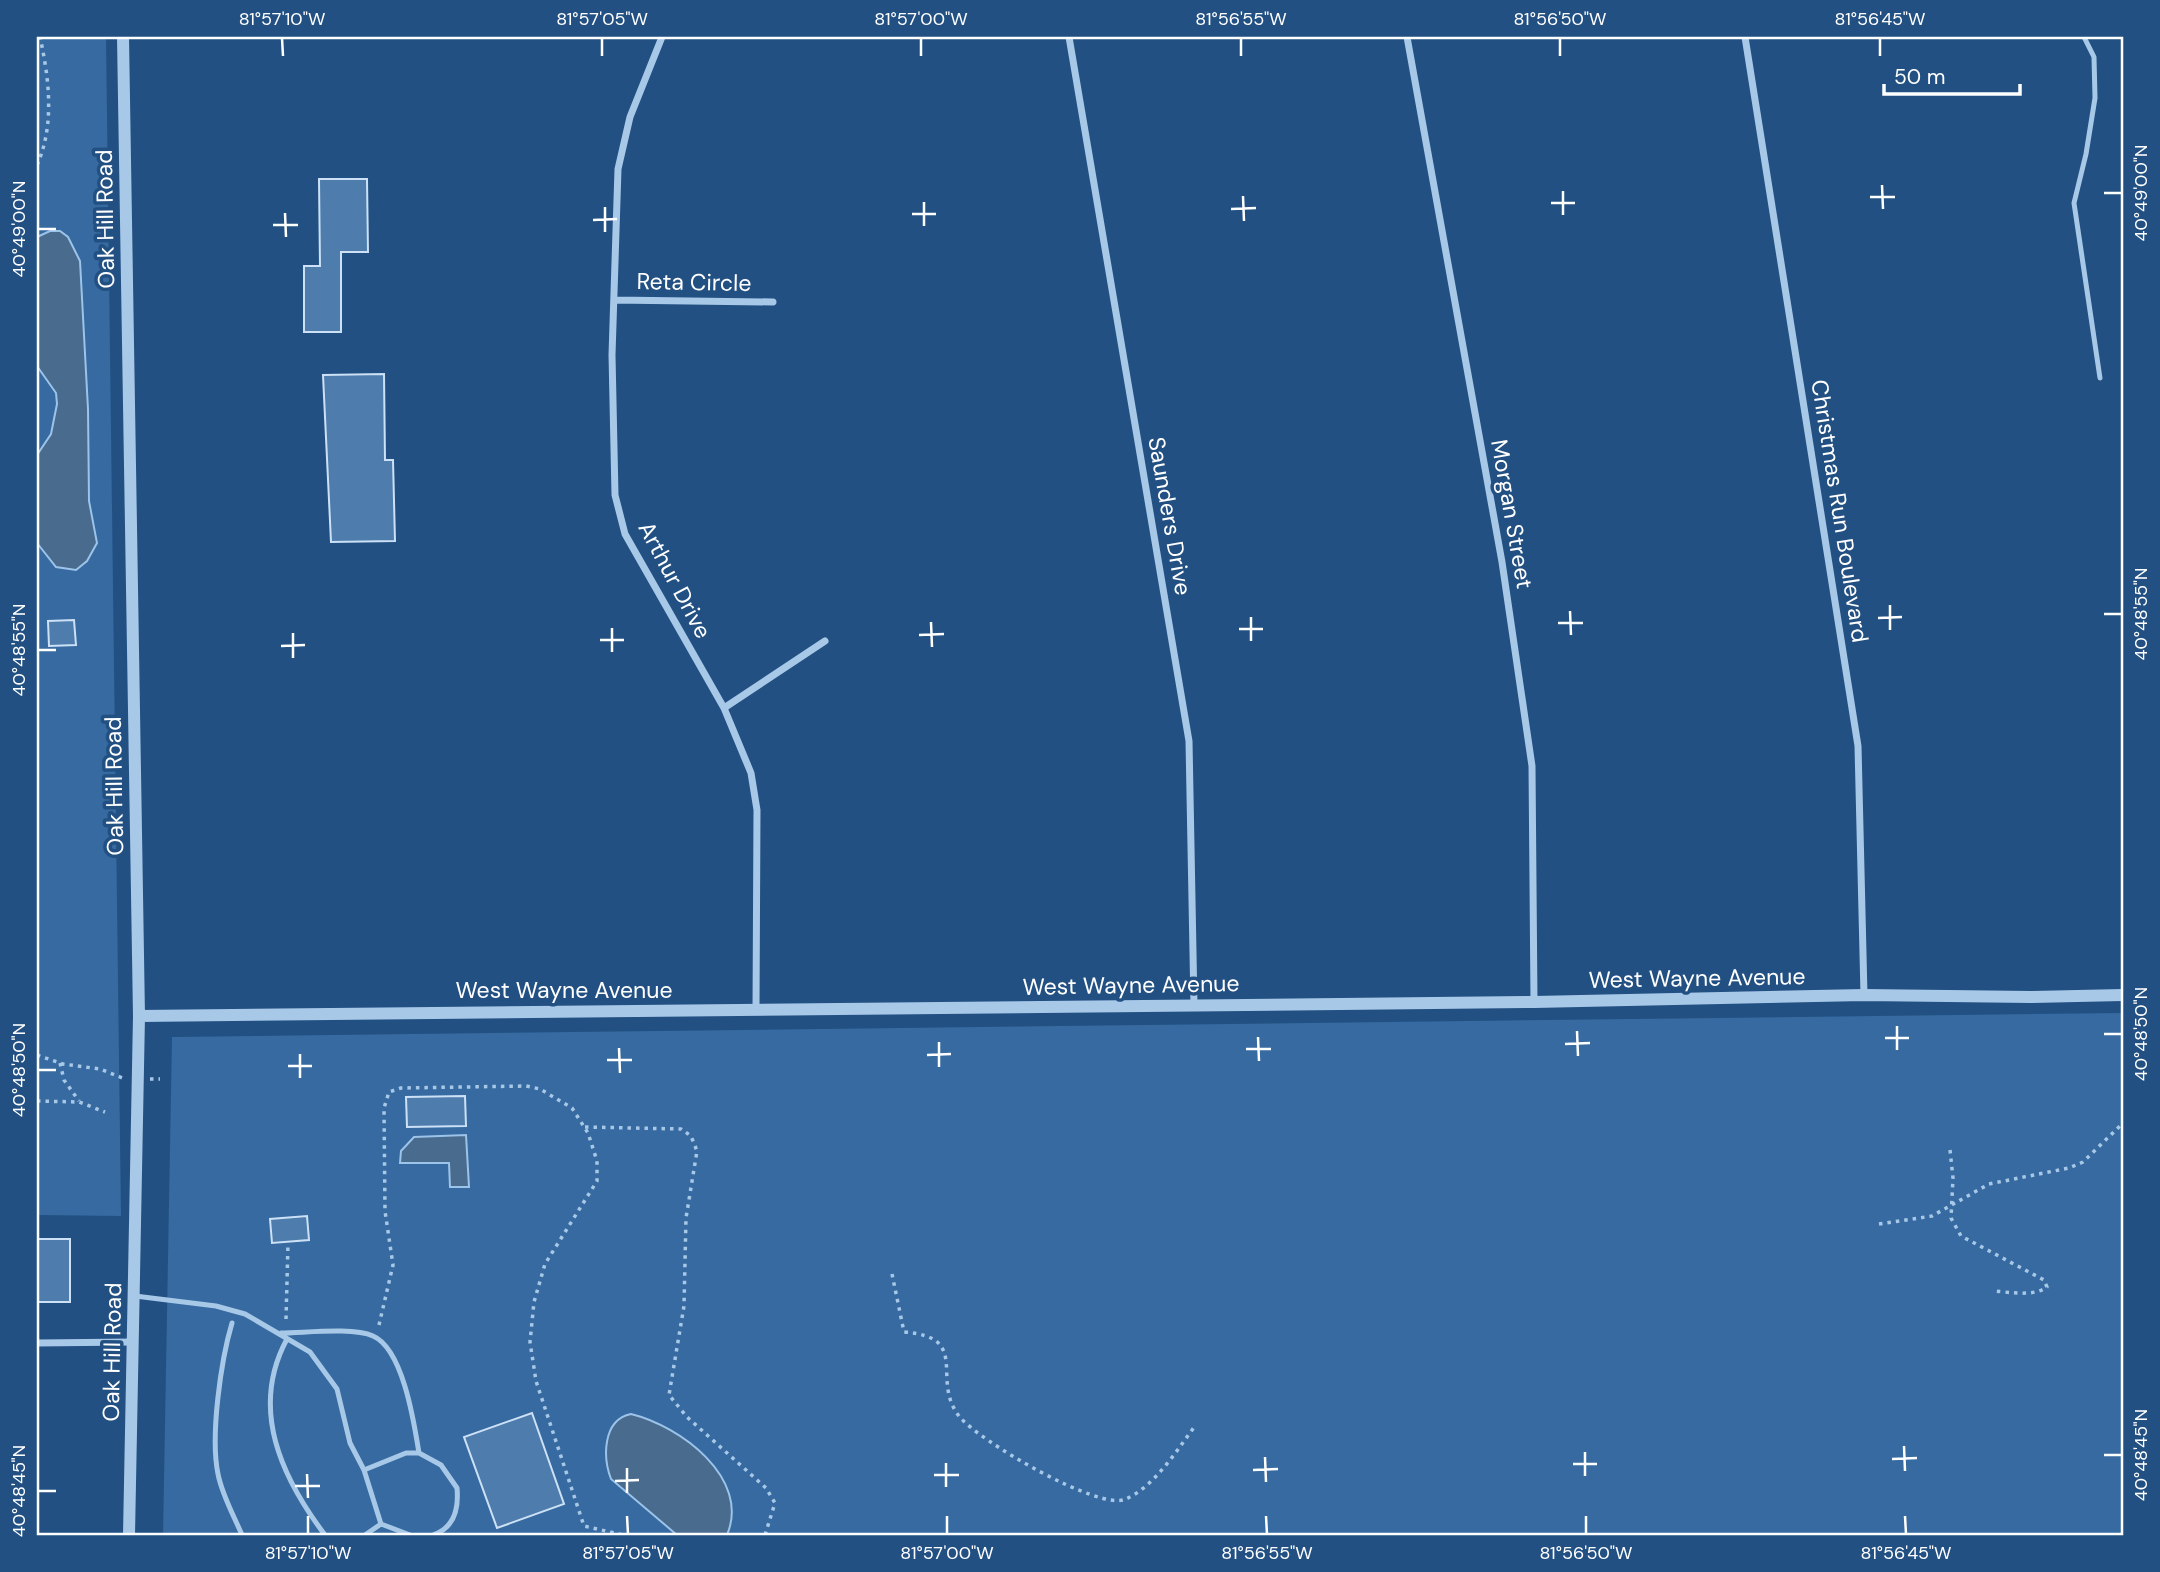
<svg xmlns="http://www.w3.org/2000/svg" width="2160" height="1572" font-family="'DM Sans',sans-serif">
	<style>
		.green { fill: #366aa0 }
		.water { fill: #496b8e; stroke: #9cc3e9; stroke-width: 2 }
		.building { fill: #4e7cac; stroke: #cce1f6; stroke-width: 2 }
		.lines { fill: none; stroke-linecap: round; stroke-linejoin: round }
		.path { stroke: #a8c8e8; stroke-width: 3.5; stroke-dasharray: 3.5 5; stroke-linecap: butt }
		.service { stroke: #a8c8e8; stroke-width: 5 }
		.minor { stroke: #a8c8e8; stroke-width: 7 }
		.tertiary { stroke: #a8c8e8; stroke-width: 12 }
		.ticks { fill: none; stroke: #fff; stroke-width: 2.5 }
		.labels { text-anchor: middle; stroke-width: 7; stroke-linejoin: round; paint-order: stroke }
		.street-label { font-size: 23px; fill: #fff; stroke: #225082 }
		.neatline { fill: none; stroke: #fff; stroke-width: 2.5 }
		.ticks-label { font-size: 18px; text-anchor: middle; fill: #fff }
	</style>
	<rect width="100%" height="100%" fill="#225082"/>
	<path class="green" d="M37,37H106L121,1216L37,1215Z
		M2123,1013V1535H163L172,1037Z"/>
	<path class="water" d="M50,231H60L68,237L80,261L88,409L89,501L97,543L87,561L76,570L56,567L37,543V455L51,434L57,404L56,393L37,366V237Z
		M466,1135L469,1187H450L449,1163H400L401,1151L414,1137Z
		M631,1414C680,1426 751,1478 727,1535H677L611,1479C603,1458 602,1420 631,1414Z"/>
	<path class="building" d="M319,179H367L368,252H341V332H304V266H320Z
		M384,374L385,460H393L395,541L331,542L323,375Z
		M74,620L76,645L49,646L48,621Z
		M465,1096L466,1126L407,1127L406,1097Z
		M307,1216L309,1240L272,1243L270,1219Z
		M37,1239H70V1302H37Z
		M532,1413L564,1504L497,1528L464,1437Z"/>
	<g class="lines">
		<path class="path" d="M37,165C55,125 49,78 40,37
			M37,1055L63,1064L100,1069L125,1079
			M60,1063L64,1080L79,1101
			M150,1079H160
			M37,1101L79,1102L105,1112
			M585,1127L681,1129L691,1136L697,1151L686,1218L684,1306L669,1395L687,1417L766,1488L775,1503L765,1535
			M1950,1150L1953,1178L1951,1218L1961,1236L2044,1280L2047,1287C2034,1297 2009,1292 1993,1291
			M1879,1224L1932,1216L1989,1184L2069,1168L2083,1162L2123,1123
			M892,1274L904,1332C972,1337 930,1379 959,1416C977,1440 1100,1512 1126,1499C1155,1486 1177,1450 1195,1426
			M286,1319L288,1243
			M379,1325L393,1265L385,1211L384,1108L389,1092L401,1088L526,1086L540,1089L572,1108L588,1133L597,1161V1181L545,1264L534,1302L530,1342L536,1381L584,1526L623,1535"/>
		<path class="service" d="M2084,37L2094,57L2095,98L2086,154L2074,203L2100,378
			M135,1296L216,1306L245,1314L310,1352L337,1389L350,1443L364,1470L381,1524L410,1535
			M232,1323C221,1360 210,1436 218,1474C222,1495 234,1516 242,1535
			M281,1333C304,1333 353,1327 373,1336C403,1349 414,1422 419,1453L441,1465L457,1488C459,1510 454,1528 433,1535
			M287,1339C249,1409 282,1478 325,1535
			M364,1470L406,1453H419
			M365,1535L381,1524"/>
		<path class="minor" d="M662,37L630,117L618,169L612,355L615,495L625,534L724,708L751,773L757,810L756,1009
			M1069,37L1189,741L1194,1005
			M1407,37L1502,562L1532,766L1534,1002
			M1745,37L1858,746L1864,995
			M614,300L773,302
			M724,708L825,641
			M37,1343L133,1342"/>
		<path class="tertiary" d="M123,37L139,1016L129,1535
			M139,1016L1534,1002L1864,995L2031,997L2123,995"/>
	</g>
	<path class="ticks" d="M282,38L283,56M602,38V56M921,38V56M1241,38V56M1560,38V56M1880,38V56M1882,185L1883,209M1563,191V215M2104,193H2122M1243,196L1244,221M1870,197H1895M924,202V226M1551,203H1575M605,207V232M1231,209L1256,208M285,213L286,237M912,214H936M593,220L617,219M273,225H298M38,229H56M1890,605V630M1570,611L1571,635M2104,614H2122M1251,617V641M1878,618L1902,617M931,622L932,647M1558,623H1583M612,628V652M1239,629H1263M293,633V658M919,635L944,634M600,640H624M281,646L305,645M38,650H56M1897,1026V1050M1577,1031L1578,1056M2104,1034H2122M1258,1037L1259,1061M1885,1038H1909M939,1042V1067M1565,1044L1590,1043M619,1048L620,1073M1246,1049H1271M300,1054V1078M927,1055L951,1054M607,1060H632M288,1066H312M38,1070H56M1904,1446L1905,1471M1585,1452V1476M2104,1455H2122M1265,1457L1266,1482M1892,1459L1917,1458M946,1463V1487M1573,1464H1597M627,1468V1493M1253,1470L1278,1469M307,1474L308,1498M934,1475H959M615,1481L639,1480M295,1486H320M38,1491H56M308,1516V1534M627,1516L628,1534M947,1516V1534M1266,1516L1267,1534M1586,1516V1534M1905,1516L1906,1534"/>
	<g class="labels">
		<g class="street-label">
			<text transform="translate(105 219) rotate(-91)" y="8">Oak Hill Road</text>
			<text transform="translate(694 282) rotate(1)" y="8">Reta Circle</text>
			<text transform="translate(1840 511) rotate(81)" y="8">Christmas Run Boulevard</text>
			<text transform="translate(1512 514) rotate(80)" y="8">Morgan Street</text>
			<text transform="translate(1170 516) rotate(80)" y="8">Saunders Drive</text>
			<text transform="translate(675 580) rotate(62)" y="8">Arthur Drive</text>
			<text transform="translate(114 786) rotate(-91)" y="8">Oak Hill Road</text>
			<text transform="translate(1697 978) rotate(-1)" y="8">West Wayne Avenue</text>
			<text transform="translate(1131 985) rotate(-1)" y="8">West Wayne Avenue</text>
			<text x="564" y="998">West Wayne Avenue</text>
			<text transform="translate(112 1352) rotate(-89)" y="8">Oak Hill Road</text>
		</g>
	</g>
	<rect width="2160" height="1572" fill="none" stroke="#225082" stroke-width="77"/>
	<path d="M1884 84v10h136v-10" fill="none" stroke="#ffffff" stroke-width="3.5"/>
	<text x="1894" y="84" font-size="21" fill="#ffffff" stroke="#225082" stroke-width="5" paint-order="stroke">50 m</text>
	<rect x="38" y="38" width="2084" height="1496" class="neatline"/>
	<g class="ticks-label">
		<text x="282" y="25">81°57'10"W</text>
		<text x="602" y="25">81°57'05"W</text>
		<text x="921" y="25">81°57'00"W</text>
		<text x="1241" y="25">81°56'55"W</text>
		<text x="1560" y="25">81°56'50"W</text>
		<text x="1880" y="25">81°56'45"W</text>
		<text transform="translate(2141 193) rotate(-90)" y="6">40°49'00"N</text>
		<text transform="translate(19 229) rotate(-90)" y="6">40°49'00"N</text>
		<text transform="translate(2141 614) rotate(-90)" y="6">40°48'55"N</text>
		<text transform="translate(19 650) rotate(-90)" y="6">40°48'55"N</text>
		<text transform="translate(2141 1034) rotate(-90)" y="6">40°48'50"N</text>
		<text transform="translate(19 1070) rotate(-90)" y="6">40°48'50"N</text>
		<text transform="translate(2141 1455) rotate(-90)" y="6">40°48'45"N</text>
		<text transform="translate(19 1491) rotate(-90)" y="6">40°48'45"N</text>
		<text x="308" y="1559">81°57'10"W</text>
		<text x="628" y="1559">81°57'05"W</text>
		<text x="947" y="1559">81°57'00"W</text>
		<text x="1267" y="1559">81°56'55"W</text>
		<text x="1586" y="1559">81°56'50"W</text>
		<text x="1906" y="1559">81°56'45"W</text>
	</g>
</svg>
